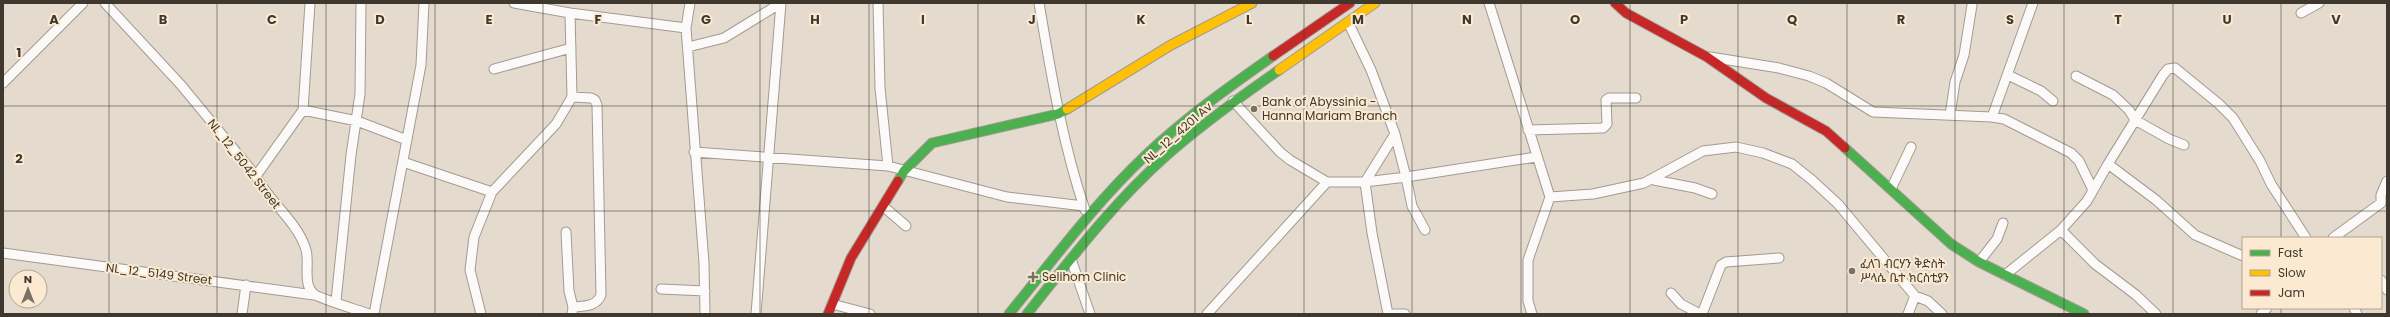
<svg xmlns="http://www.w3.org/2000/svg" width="2390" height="317" font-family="Poppins,'Noto Sans Ethiopic',sans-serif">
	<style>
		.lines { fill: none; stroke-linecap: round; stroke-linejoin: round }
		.street-casing { stroke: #a29b91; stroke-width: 11 }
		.fast-casing { stroke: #a29b91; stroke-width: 11 }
		.slow-casing { stroke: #a29b91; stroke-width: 11 }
		.jam-casing { stroke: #a29b91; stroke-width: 11 }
		.street { stroke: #fbfaf8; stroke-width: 9 }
		.fast { stroke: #4caf50; stroke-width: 9 }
		.slow { stroke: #ffc107; stroke-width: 9 }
		.jam { stroke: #c62828; stroke-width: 9 }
		.grid { fill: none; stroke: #3f382e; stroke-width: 1; stroke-opacity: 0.55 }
		.poi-dot { fill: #797166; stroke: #fbead1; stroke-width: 1.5 }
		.labels { text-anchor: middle; stroke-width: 4; stroke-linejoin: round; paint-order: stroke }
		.poi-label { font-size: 12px; fill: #3f382e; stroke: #fbead1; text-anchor: start }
		.street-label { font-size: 12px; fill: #3f382e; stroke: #fbead1 }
		.grid-label { font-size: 13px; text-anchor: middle; font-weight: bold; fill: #3f382e; stroke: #fbead1; stroke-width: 4; stroke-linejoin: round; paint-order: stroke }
	</style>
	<rect width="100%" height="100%" fill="#e4dbce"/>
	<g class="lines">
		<g class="street-casing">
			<path id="street" d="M105,3L181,85L256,176C269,202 298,222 306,250C310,263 302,284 314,294C318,298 361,311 369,314
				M514,3L570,13L686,28
				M690,3L686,28L704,263L705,314
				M878,3L880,88L888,166
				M1039,3C1051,73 1062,142 1085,210
				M1489,3L1550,197L1528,260V301L1532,314
				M2301,13L2319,3
				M1348,22L1371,70L1395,134L1365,182
				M688,47L724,38L781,3
				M1710,57L1779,68L1809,76L1826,83L1873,112L1992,117L2004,119L2071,153L2079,161L2093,190
				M494,69L571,48
				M2008,75L2041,91L2053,101
				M2076,76L2113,95L2129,110L2135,120L2169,139L2184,145
				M3,83L83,3
				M572,97L591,98L595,100L597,105L601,295C596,307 584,306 573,307L572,314
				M1233,101L1280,152L1290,160L1327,182H1365L1372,233L1388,314H1405
				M303,110L357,121L407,140
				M1950,115L1955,82L1964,55L1972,5
				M1992,117L2033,3
				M1528,130L1603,128L1607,124L1606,100L1609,98H1636
				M1395,134L1406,177L1536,157
				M694,152L888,166L1007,197L1084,206
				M403,162L492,192
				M2108,164L2163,75L2168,69L2175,68L2219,104L2233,118L2260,161L2271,184L2306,238
				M256,176L303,110L310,3
				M1654,180L1695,188L1712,194
				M1365,182L1406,177L1412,206L1425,230
				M1891,189L1911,147
				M1550,197L1593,194L1644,183L1703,151L1736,147L1763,153L1792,164L1812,180L1838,204L1915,296
				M2381,203V195L2387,181
				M884,207L906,226
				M2061,230L2087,201L2108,164L2156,200L2195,235L2243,256
				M566,232L569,291L573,307
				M2333,238L2381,203
				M3,253L314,295
				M1071,259L1090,314
				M1979,262L1997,239L2003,223
				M2005,275L2061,230L2095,264L2136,295L2156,314
				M2381,280L2387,290
				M661,289L705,291
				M1671,293L1681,304L1700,314
				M336,301L351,155L360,94L361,3
				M832,304L870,314
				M2354,308L2357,314
				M242,314L246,285
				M374,314L421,65L424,3
				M481,314L470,270L474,237L492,192L556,124L572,97L570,13
				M756,314L781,3
				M1207,314L1327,182
				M1702,314L1721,265L1726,262L1779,258
				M1908,314L1915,296L1928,301L1942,314
				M2261,314L2267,308"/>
		</g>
		<g class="fast-casing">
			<path id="fast" d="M1845,148L1951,244L1979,262L2084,314
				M898,181L904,171L932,143L1058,114L1067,109
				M1009,314C1053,260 1095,203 1146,155C1185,118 1229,87 1273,56
				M1027,314C1070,260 1113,203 1166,156C1201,125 1240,97 1279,70"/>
		</g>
		<g class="slow-casing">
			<path id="slow" d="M1279,70L1375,3
				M1067,109L1171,45L1252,3"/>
		</g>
		<g class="jam-casing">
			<path id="jam" d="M1615,3L1626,13L1707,57L1766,98L1826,131L1845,148
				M1273,56L1350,3
				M828,314L851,258L898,181"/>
		</g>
		<use href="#street" class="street"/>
		<use href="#fast" class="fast"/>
		<use href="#slow" class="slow"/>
		<use href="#jam" class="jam"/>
	</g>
	<path class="grid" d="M109,3V314M217,3V314M326,3V314M435,3V314M543,3V314M652,3V314M760,3V314M869,3V314M978,3V314M1086,3V314M1195,3V314M1304,3V314M1412,3V314M1521,3V314M1630,3V314M1738,3V314M1847,3V314M1955,3V314M2064,3V314M2173,3V314M2281,3V238M3,106H2387M3,211H2387M2281,308V314"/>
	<g class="poi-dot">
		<circle cx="1254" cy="109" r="4"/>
		<circle cx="1852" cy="271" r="4"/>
		<path d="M1031 271h4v4h4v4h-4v4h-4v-4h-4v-4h4z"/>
	</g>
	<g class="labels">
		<g class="poi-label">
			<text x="1262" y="106">Bank of Abyssinia -<tspan x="1262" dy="14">Hanna Mariam Branch</tspan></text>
			<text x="1860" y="268">ፈለገ ብርሃን ቅድስት<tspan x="1860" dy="14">ሥላሴ ቤተ ክርስቲያን</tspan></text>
			<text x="1042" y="281">Selihom Clinic</text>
		</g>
		<g class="street-label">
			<text transform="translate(1178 133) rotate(-41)" y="4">NL_12_4201 Av</text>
			<text transform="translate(244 164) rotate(52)" y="4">NL_12_5042 Street</text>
			<text transform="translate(159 274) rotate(7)" y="4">NL_12_5149 Street</text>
		</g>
	</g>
	<g class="grid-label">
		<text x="54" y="24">A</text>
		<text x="163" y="24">B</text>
		<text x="272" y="24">C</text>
		<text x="380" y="24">D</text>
		<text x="489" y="24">E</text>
		<text x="598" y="24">F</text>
		<text x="706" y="24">G</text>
		<text x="815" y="24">H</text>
		<text x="923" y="24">I</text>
		<text x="1032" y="24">J</text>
		<text x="1141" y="24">K</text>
		<text x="1249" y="24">L</text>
		<text x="1358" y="24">M</text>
		<text x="1467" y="24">N</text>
		<text x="1575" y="24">O</text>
		<text x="1684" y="24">P</text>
		<text x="1792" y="24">Q</text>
		<text x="1901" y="24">R</text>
		<text x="2010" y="24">S</text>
		<text x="2118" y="24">T</text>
		<text x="2227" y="24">U</text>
		<text x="2336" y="24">V</text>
		<text x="19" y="57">1</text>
		<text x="19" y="163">2</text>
	</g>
	<rect width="2390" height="317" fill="none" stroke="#3f382e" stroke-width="8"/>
	<rect x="2242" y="237" width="140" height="72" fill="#fbead1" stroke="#b0a390"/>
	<rect x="2250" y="250" width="20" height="6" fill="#4caf50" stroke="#b0a390"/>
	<text x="2278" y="257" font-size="12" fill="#3f382e">Fast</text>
	<rect x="2250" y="270" width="20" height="6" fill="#ffc107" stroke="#b0a390"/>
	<text x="2278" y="277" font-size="12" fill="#3f382e">Slow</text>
	<rect x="2250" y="290" width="20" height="6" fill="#c62828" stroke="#b0a390"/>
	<text x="2278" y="297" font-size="12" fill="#3f382e">Jam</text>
	<g transform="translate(28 289)"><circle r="19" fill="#fbead1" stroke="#b0a390"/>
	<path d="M0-3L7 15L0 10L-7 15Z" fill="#797166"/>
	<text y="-6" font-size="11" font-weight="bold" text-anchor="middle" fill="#3f382e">N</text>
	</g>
</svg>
